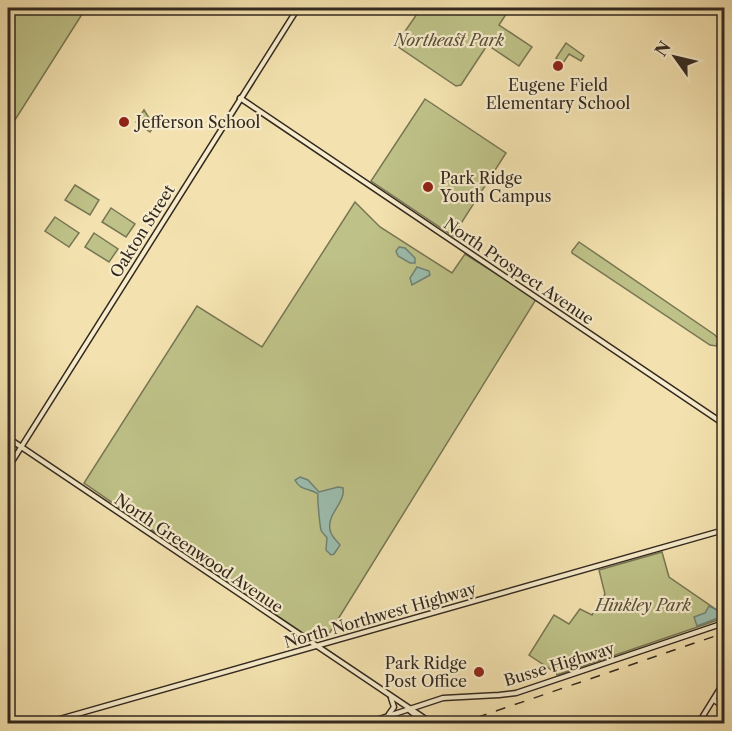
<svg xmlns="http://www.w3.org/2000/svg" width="732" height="731" viewBox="0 0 732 731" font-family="'Libre Caslon Text',serif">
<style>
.green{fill:#bec288;stroke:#787654;stroke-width:1.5}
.water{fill:#9bbdad;stroke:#718275;stroke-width:1.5}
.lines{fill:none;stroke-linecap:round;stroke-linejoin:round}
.secondary-casing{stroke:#332920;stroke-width:7}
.secondary{stroke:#f7eccb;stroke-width:4}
.rail{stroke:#332920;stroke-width:1.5;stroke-dasharray:10 10;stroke-linecap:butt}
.poi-dot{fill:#8f2418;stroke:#f7eccb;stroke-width:2}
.labels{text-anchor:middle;stroke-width:4.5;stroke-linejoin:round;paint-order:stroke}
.park-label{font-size:16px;font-style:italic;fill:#564f3a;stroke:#f7eccb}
.poi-label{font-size:16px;fill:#332920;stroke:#f7eccb;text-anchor:start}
.street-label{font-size:16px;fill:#332920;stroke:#f7eccb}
</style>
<rect width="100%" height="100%" fill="#f3e2af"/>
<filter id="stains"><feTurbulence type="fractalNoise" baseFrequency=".00333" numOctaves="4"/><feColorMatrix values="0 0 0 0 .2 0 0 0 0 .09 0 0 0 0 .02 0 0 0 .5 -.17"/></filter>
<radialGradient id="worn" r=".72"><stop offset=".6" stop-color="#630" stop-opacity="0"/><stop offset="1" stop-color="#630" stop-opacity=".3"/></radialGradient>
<g class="green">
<polygon points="8,8 86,8 8,131"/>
<polygon points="421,8 510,8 499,25 532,47 519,66 489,46 486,47 461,85 456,86 397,46 397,43"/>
<polygon points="566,43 584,56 581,61 569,54 563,63 556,58"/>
<polygon points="425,99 506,153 453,236 371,181"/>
<polygon points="144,110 154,126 150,132 136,122"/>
<polygon points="75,185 99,200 90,215 65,200"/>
<polygon points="355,202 380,227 452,273 465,254 533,297 535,301 327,637 312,641 84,483 197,306 262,347"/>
<polygon points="111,208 135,224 126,237 102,222"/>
<polygon points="55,217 79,233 69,247 45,231"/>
<polygon points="94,233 118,249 109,262 85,247"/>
<polygon points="579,242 715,335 719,340 716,346 710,345 572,253 572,251"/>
<polygon points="662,552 669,577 724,615 724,618 557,675 556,673 529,655 554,615 569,624 580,609 592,615 605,594 599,570"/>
</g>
<g class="water">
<polygon points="399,247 405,248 415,258 415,263 410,263 398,256 396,251"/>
<polygon points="417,267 429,271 430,275 412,285 410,278"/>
<path d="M300 477 308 480 319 492 338 487 343 488C346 504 324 515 331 533 333 538 337 541 340 545L334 554 331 555 326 550 327 538C325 535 322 533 321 530 320 526 317 498 318 494 310 488 300 491 295 480Z"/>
<polygon points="709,606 719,611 721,617 697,626 694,617 705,613"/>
</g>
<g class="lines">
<g class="secondary-casing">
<g id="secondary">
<polyline points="240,98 724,424"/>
<polyline points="8,438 433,724"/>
<polyline points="8,468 298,8"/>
<polyline points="714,700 724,707"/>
<polyline points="410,711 427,724"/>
<polyline points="389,714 394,707 391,698"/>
<polyline points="42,724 724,530"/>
<polyline points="364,724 443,698 499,695 516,693 724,623"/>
<polyline points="698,724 724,682"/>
</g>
</g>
<use href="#secondary" class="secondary"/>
<polyline class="rail" points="458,724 724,633"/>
</g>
<g class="poi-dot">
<circle cx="558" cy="66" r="6"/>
<circle cx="124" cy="122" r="6"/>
<circle cx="428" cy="187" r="6"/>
<circle cx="479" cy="672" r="6"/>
</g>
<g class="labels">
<g class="park-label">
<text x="449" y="46">Northeast Park</text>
<text x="643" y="611">Hinkley Park</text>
</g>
<g class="poi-label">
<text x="558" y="91" text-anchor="middle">Eugene Field<tspan x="558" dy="18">Elementary School</tspan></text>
<text x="136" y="128">Jefferson School</text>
<text x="440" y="184">Park Ridge<tspan x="440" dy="18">Youth Campus</tspan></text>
<text x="467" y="669" text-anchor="end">Park Ridge<tspan x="467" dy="18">Post Office</tspan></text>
</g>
<g class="street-label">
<text transform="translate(142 231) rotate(-58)" y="6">Oakton Street</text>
<text transform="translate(519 271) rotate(34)" y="6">North Prospect Avenue</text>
<text transform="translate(199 553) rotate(34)" y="6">North Greenwood Avenue</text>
<text transform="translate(380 615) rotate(-16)" y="6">North Northwest Highway</text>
<text transform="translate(559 664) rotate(-17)" y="6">Busse Highway</text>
</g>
</g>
<rect width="732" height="731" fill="none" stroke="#f3e2af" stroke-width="30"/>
<rect x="9" y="9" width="714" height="713" fill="none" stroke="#332920" stroke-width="3"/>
<rect x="15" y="15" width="702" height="701" fill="none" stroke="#332920" stroke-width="1.5"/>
<g transform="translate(675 57) rotate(304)" stroke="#f7eccb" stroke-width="4.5" paint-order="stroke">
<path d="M0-4.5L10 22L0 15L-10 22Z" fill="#332920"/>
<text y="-9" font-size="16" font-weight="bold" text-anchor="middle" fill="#332920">N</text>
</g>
<rect width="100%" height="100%" filter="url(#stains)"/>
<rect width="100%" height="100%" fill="url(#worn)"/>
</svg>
